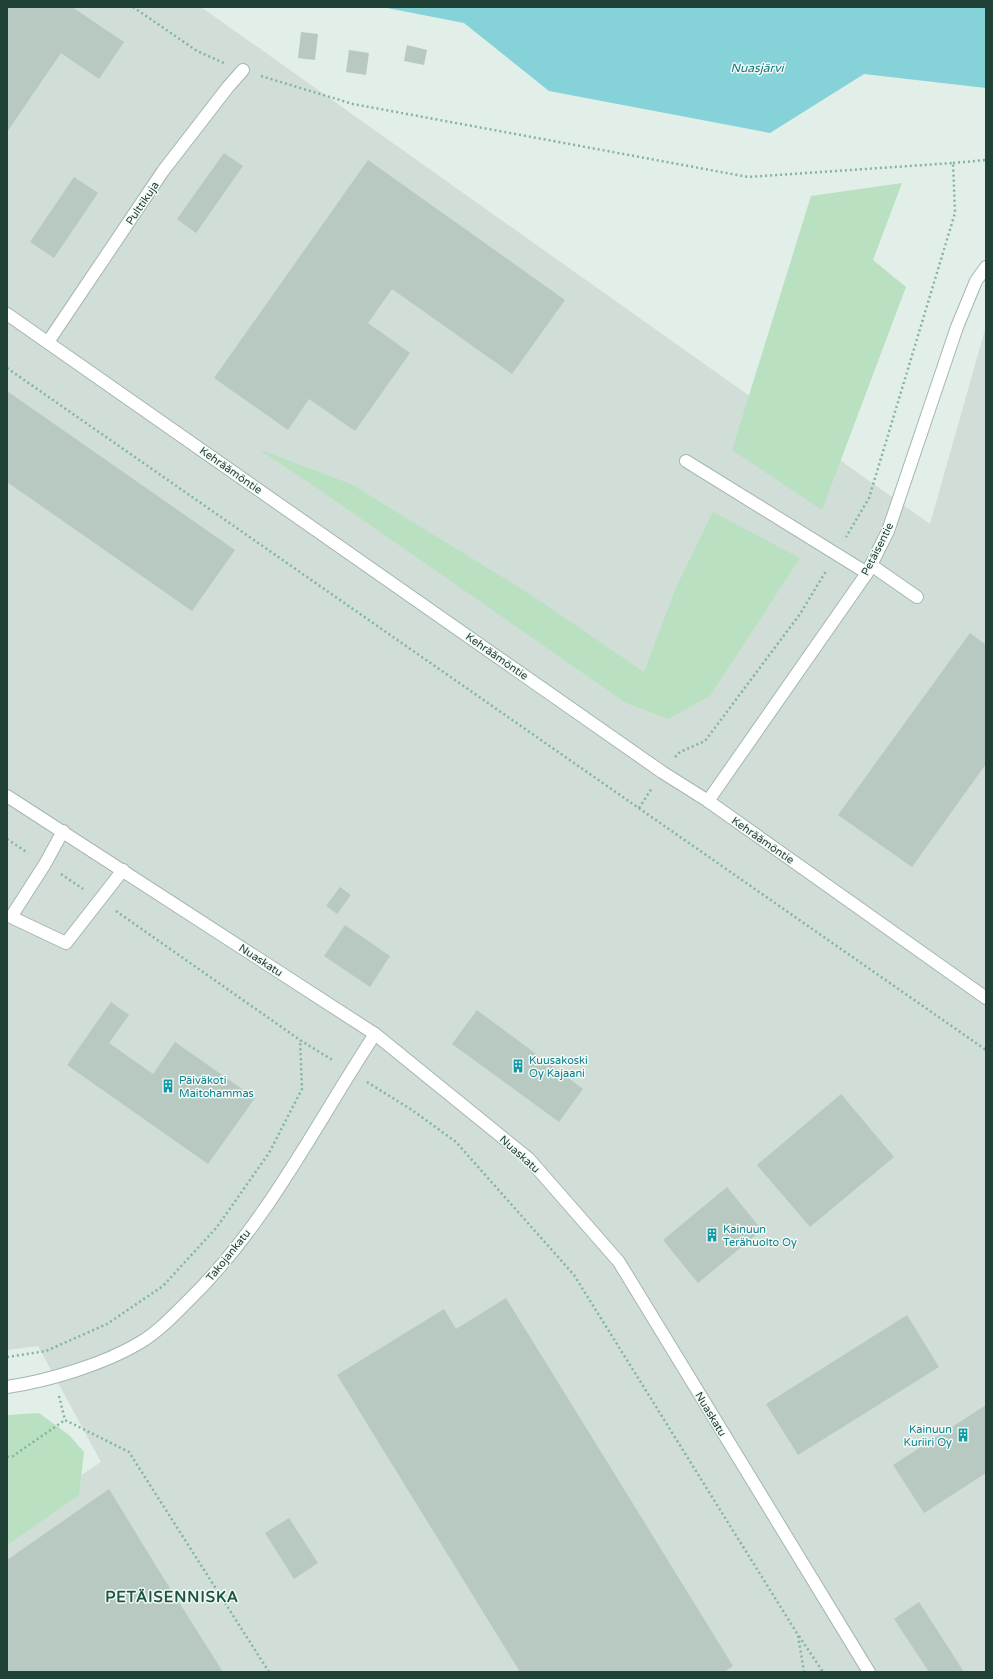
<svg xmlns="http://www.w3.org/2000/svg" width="993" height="1679" viewBox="0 0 993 1679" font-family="'Varela Round',sans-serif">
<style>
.built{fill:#d0ded7}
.green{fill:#b9e1c1}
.water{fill:#85d2d8}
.building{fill:#b7c9c1}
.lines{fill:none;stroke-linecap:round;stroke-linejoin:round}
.service-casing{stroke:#a4b7af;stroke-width:14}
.minor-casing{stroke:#a4b7af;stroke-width:14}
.tertiary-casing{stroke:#a4b7af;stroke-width:14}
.path{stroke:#80b5a0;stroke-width:2.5;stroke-dasharray:2 3;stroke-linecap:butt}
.service{stroke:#fff;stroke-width:12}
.minor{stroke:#fff;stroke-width:12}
.tertiary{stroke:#fff;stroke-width:12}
.labels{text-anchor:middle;stroke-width:3;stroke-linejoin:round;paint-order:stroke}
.street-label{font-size:11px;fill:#204136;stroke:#f4faf6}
.culture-label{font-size:11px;fill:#0d838f;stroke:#f4faf6;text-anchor:start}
.water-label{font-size:12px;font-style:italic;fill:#147984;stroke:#f4faf6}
.district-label{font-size:15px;font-weight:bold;letter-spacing:1px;fill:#1a5643;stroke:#f4faf6}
</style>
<rect width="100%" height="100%" fill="#e2eee8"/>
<polygon class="built" points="7,7 201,7 930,524 986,326 986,1672 7,1672 7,1525 101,1462 38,1346 7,1350"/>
<g class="green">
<polygon points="902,183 873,260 906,287 822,510 732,450 811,196"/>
<polygon points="258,449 351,484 530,594 644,672 677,585 713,512 800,558 710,696 668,719 626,703 314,486"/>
<polygon points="39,1413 69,1435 84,1452 79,1495 7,1545 7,1415"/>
</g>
<polygon class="water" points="382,7 986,7 986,88 864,74 770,133 549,91 464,23"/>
<g class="building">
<polygon points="7,7 72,7 124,42 99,79 61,53 7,132"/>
<polygon points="301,32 318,34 315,60 298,58"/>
<polygon points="407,45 427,50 424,65 404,61"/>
<polygon points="349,50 369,53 366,75 346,72"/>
<polygon points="224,153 243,166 196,233 177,219"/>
<polygon points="368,160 565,300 512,374 392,289 368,323 410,353 355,431 309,399 288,430 214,378"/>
<polygon points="74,177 98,193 54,258 30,242"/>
<polygon points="7,391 235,550 192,611 7,482"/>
<polygon points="970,633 986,645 986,764 912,867 838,815"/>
<polygon points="340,887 351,895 337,914 326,906"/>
<polygon points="345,925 390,956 370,987 324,956"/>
<polygon points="111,1002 129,1015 109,1043 153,1074 175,1042 255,1098 208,1164 67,1065"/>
<polygon points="477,1010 583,1089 559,1122 452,1044"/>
<polygon points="841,1094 894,1157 810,1227 757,1165"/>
<polygon points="727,1187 762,1230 698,1283 663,1240"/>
<polygon points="506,1298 733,1666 724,1672 520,1672 337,1375 444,1309 456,1329"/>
<polygon points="907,1315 939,1367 798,1455 766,1404"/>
<polygon points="986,1405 986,1473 924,1513 893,1465"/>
<polygon points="109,1489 156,1566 223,1672 7,1672 7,1560"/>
<polygon points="289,1518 318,1563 294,1579 265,1533"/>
<polygon points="919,1602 964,1672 929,1672 894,1619"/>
</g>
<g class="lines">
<g class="service-casing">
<g id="service">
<polyline points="686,461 867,573"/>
<polyline points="871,565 917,597"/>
<polyline points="63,831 45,864 11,917 66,943 123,870"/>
</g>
</g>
<g class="minor-casing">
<g id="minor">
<polyline points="48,342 163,171 228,87 243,70"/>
<polyline points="708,801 867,573 888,531 957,327 976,281 986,267"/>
<path d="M7 1387C48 1381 105 1364 141 1342 159 1331 174 1315 189 1300 267 1224 315 1125 375 1034"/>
</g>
</g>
<g class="tertiary-casing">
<g id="tertiary">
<polyline points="7,314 662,772 708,801 986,998"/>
<polyline points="7,796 375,1034 529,1159 619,1262 869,1672"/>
</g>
</g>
<g class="path">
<polyline points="133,7 197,51 224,63"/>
<polyline points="261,76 353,104 748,177 953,163 955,213 869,498 846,537"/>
<polyline points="953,163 986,160"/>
<polyline points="7,368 986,1050"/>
<polyline points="675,757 680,752 705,741 800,614 826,571"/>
<polyline points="639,808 652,788"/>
<polyline points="7,839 28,853"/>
<polyline points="61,874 83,889"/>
<polyline points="116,911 300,1040 334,1061"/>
<polyline points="367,1082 412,1110 456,1142 574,1275 798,1635 804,1672"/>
<polyline points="7,1357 46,1351 107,1324 163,1286 217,1227 269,1153 302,1089 300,1040"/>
<polyline points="59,1396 65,1420 129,1452 269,1672"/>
<polyline points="7,1457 13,1456 65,1420"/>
<polyline points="799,1636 823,1672"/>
</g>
<use href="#service" class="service"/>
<use href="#minor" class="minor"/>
<use href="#tertiary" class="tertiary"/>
</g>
<defs>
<g id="building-bare" transform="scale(1.08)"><path d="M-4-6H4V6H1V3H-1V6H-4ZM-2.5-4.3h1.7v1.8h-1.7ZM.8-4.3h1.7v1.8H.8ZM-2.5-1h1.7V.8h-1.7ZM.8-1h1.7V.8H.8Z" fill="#0f9aa8" stroke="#f4faf6" stroke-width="2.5" paint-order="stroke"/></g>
</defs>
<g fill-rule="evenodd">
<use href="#building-bare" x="518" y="1066"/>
<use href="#building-bare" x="168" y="1086"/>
<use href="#building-bare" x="712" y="1235"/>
<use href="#building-bare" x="963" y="1435"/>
</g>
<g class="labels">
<g class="street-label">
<text transform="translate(142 203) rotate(-56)" y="4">Pulttikuja</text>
<text transform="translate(231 470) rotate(35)" y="4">Kehräämöntie</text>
<text transform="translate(877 549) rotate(-63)" y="4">Petäisentie</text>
<text transform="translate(497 656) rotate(35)" y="4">Kehräämöntie</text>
<text transform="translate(763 840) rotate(35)" y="4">Kehräämöntie</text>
<text transform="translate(261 960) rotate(33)" y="4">Nuaskatu</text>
<text transform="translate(520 1154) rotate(42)" y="4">Nuaskatu</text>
<text transform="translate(228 1255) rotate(-51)" y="4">Takojankatu</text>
<text transform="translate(711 1414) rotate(59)" y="4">Nuaskatu</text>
</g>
<g class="culture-label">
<text x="529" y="1064">Kuusakoski<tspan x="529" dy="13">Oy Kajaani</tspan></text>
<text x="179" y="1084">Päiväkoti<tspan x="179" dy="13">Maitohammas</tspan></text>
<text x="723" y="1233">Kainuun<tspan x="723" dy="13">Terähuolto Oy</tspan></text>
<text x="952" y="1433" text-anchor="end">Kainuun<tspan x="952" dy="13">Kuriiri Oy</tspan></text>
</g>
<g class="water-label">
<text x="757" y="72">Nuasjärvi</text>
</g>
<g class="district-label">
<text x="172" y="1602">PETÄISENNISKA</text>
</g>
</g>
<rect width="993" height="1679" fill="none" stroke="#204136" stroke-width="16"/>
</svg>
